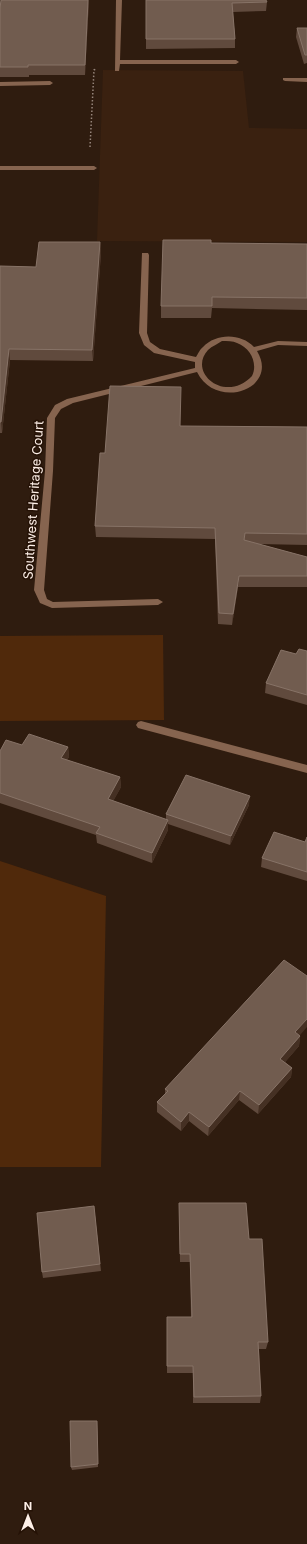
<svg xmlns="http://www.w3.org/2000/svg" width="307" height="1544" viewBox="0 0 307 1544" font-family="Inter,sans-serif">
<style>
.built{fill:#3a2110}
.green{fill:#50290b}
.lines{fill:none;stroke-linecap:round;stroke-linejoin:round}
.path{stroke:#96857b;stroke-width:1.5;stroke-dasharray:1.5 2;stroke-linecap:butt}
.minor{fill:#86644f;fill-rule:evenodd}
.wall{fill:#604a3d}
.shaded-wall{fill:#453023}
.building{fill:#715c4f;stroke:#877367}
.labels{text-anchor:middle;stroke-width:3;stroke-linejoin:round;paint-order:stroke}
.street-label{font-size:13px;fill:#fdefe7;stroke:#251206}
</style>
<rect width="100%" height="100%" fill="#2f1c0f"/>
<polygon class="built" points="103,70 243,71 249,128 307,129 307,242 97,241"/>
<g class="green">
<polygon points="163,635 164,720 0,721 0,636"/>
<polygon points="0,861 106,896 101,1167 0,1167"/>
</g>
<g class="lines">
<polyline class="path" points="90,147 94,70 96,69"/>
<g class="minor">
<polygon points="116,0 122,0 120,60 236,60 239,62 236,64 120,64 119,71 115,71"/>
<polygon points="283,78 307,78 307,82 285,81 283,80"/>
<polygon points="0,82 50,81 53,83 50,85 0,86"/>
<polygon points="0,166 94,166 97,168 94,170 0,170"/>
<path d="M142 253H148L149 255 147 333 150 342 160 349 196 357C198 354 200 349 203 347 216 333 241 333 254 347L278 341 307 342V346L278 345 257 351C280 389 216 411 197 372L73 403 61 409 55 418 53 471 44 590 47 599 53 602 158 599 163 602 158 605 52 608 40 603 34 590 45 471 47 418 55 405 67 399 195 368V362L154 353 144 345 139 333ZM222 341C227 341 233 341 237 343 251 348 258 364 252 376 226 404 187 373 208 350 212 346 218 344 222 341Z"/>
<polygon points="141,721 307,765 307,773 138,728 136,725 138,722"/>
</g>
</g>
<g class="wall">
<polygon points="1,0 89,0 85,75 29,75 29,77 0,77 0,8"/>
<polygon points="146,0 267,2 266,11 233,12 235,39 235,48 146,49"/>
<polygon points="297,28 307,28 307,63 304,64 296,37"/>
<polygon points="100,242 101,253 93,361 10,360 2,433 0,433 0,266 36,267"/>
<polygon points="211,243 307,244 307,310 212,308 211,318 161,318 161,306"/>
<polygon points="180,426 307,427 307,545 259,544 307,557 307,587 238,587 232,625 218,624 215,539 96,537 95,526 105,453"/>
<polygon points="307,651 307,705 265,693 266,683 296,654"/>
<polygon points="22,745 68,747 69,757 67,760 120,777 121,787 113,801 166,820 166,814 249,805 230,845 168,824 168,830 152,863 97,843 96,835 0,803 0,751"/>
<polygon points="307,837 307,881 261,867 262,858 305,842"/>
<polygon points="300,1036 299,1046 285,1062 292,1068 291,1077 258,1114 239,1100 208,1136 189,1121 181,1131 157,1112 157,1102 165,1095 165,1089"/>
<polygon points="179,1203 249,1239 268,1342 266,1349 259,1349 261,1396 260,1403 193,1403 193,1373 167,1373 167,1317 191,1317 190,1262 180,1262"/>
<polygon points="94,1206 101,1271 43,1278 42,1272"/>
<polygon points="97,1424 98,1467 72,1470 71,1467"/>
</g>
<g class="shaded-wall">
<polygon points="88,0 89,0 85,75 85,65"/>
<polygon points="100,242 101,253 93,361 92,350"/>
<polygon points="9,349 10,360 2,433 1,422"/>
<polygon points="239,576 238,587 232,625 233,614"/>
<polygon points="68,747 69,757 62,768 61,758"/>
<polygon points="120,777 121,787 109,809 108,799"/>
<polygon points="250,796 249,805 230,845 231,836"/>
<polygon points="168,820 168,830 152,863 152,853"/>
<polygon points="307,1019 307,1027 294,1042 295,1032"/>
<polygon points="300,1036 299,1046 279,1069 280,1059"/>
<polygon points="292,1068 291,1077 258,1114 259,1105"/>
<polygon points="240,1091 239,1100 208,1136 209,1127"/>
<polygon points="189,1112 189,1121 181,1131 181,1122"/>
</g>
<g class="building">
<polygon points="1,0 88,0 85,65 28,65 28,67 0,67 0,8"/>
<polygon points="146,0 266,0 267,2 232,3 235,39 146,39"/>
<polygon points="297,28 307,28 307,55 305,55"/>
<polygon points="163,240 211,240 211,243 307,244 307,298 212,297 212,306 161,306"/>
<polygon points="39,242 100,242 92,350 9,349 1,422 0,422 0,266 36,267"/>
<polygon points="110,386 181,387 180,426 307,427 307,534 245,533 244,540 307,557 307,576 239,576 233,614 219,613 215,528 95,526 100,453 105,453"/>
<polygon points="299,649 307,651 307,695 266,683 281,650 296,654"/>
<polygon points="29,734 68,747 61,758 120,777 108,799 168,820 152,853 96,833 100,827 0,793 0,751 6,740 22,745"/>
<polygon points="186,775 250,796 231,836 166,814"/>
<polygon points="274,832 305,842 307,837 307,872 262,858"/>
<polygon points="284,960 307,976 307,1019 295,1032 300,1036 280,1059 292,1068 259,1105 240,1091 209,1127 189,1112 181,1122 157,1102 168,1091 165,1089"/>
<polygon points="179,1203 246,1203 249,1239 262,1239 268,1342 258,1342 261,1396 194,1397 193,1366 167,1366 167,1317 192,1317 190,1254 180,1254"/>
<polygon points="94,1206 100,1264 42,1272 37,1213"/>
<polygon points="70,1421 97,1421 98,1464 71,1467"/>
</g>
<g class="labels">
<g class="street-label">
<text transform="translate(33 500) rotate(-86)" y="5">Southwest Heritage Court</text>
</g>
</g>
<g transform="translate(28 1516)" stroke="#251206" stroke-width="3" paint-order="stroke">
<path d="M0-3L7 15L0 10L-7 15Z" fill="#fdefe7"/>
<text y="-6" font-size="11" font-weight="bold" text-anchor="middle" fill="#fdefe7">N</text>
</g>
</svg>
